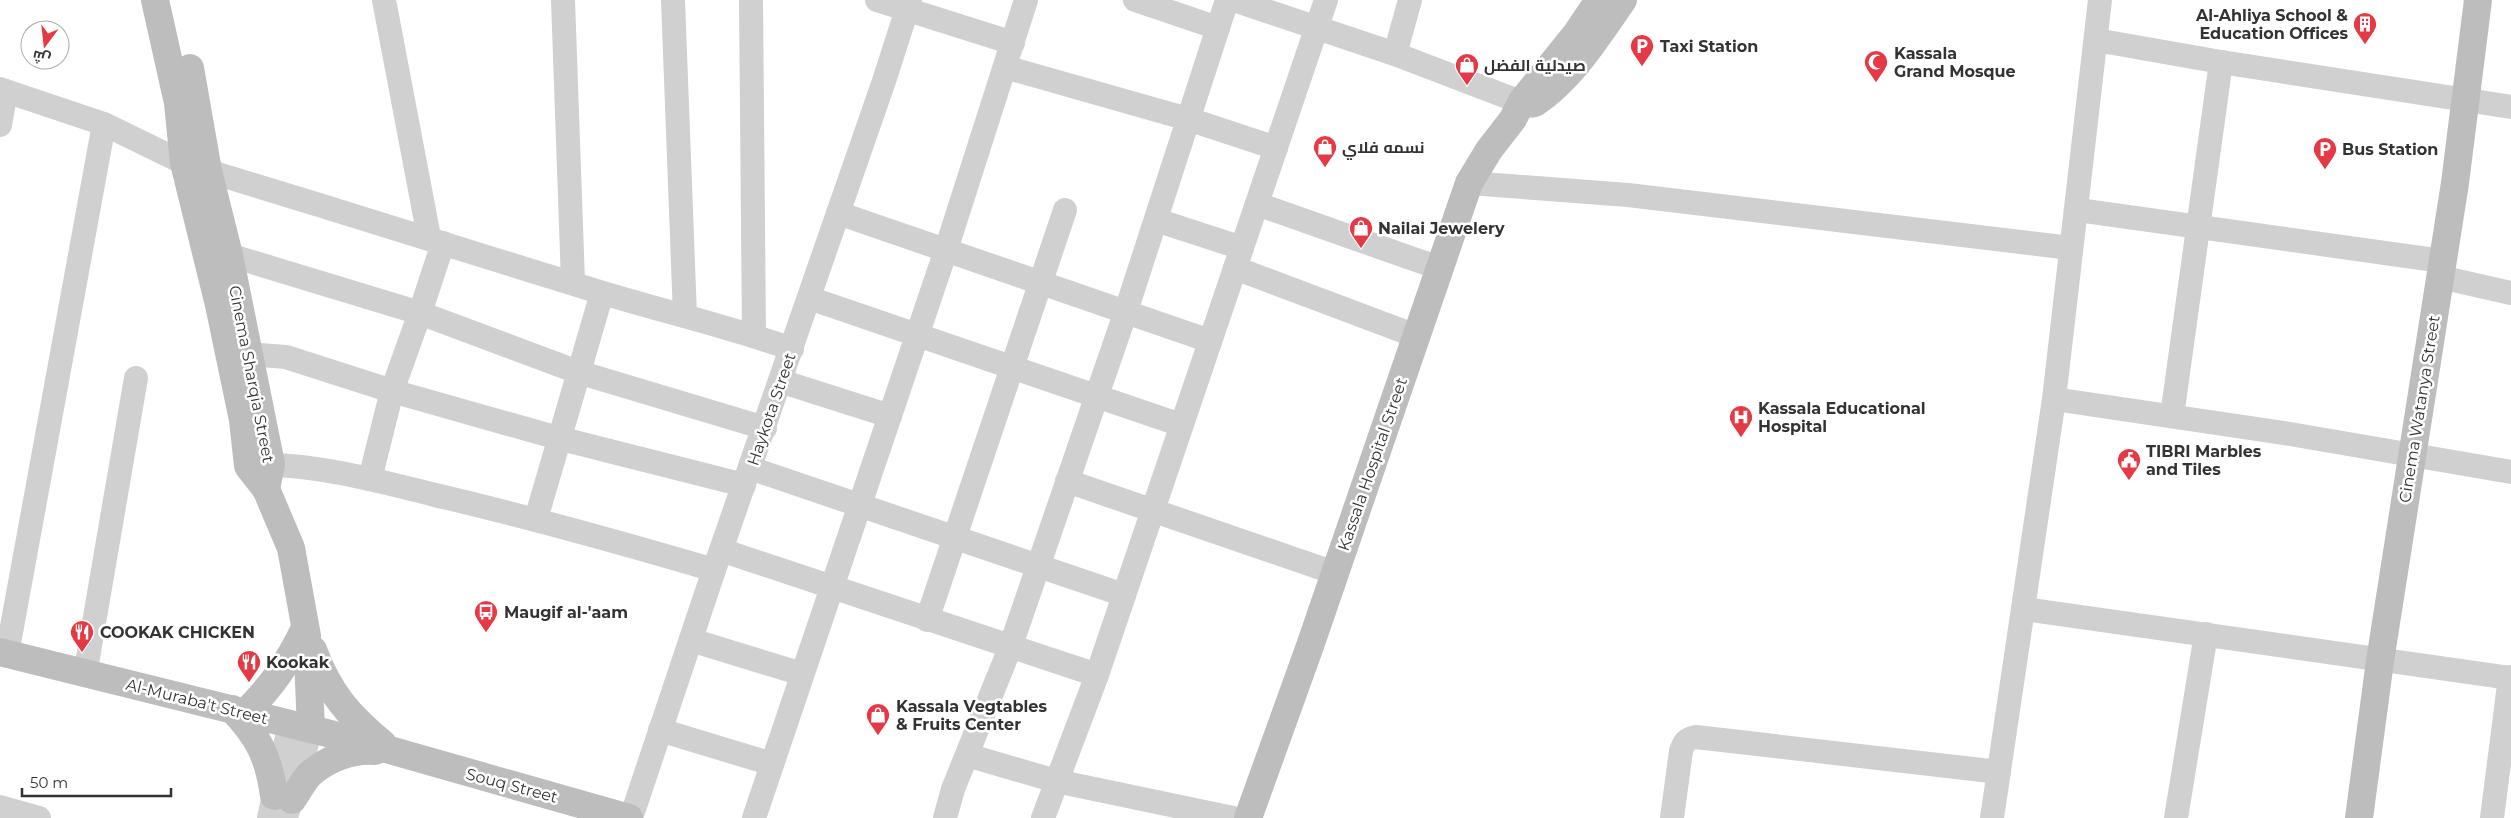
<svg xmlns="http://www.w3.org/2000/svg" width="2511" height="818" viewBox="0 0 2511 818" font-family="Montserrat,Cairo,sans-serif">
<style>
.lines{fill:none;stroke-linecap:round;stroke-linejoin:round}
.street{stroke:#d0d0d0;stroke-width:24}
.secondary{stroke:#bdbdbd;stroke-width:28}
.labels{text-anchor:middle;stroke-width:5;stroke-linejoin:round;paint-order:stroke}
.poi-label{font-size:16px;font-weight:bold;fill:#333;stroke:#fff;text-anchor:start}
.street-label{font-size:16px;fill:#333;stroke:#fff}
</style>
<rect width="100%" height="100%" fill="#fff"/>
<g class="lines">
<g class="street">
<polyline points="384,0 429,237"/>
<polyline points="563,0 573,282"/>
<polyline points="673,0 685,316"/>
<polyline points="751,0 754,335"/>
<polyline points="877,0 1013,43"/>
<polyline points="1135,0 1218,28"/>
<polyline points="1234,0 1395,54 1531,106"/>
<polyline points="2096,40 2221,62 2511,107"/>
<polyline points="1395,54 1410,0"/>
<polyline points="1005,67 1188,119 1276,148"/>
<path d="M0 89 104 124 184 163 208 171C340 211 472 253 603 293 666 312 730 327 792 349"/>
<polyline points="0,125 6,91"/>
<polyline points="1469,183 1628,195 2071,248"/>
<polyline points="1257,204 1439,268"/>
<polyline points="2078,210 2442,261"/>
<polyline points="838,213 1210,341"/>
<polyline points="1156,220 1242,248"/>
<polyline points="229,255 420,313 578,372 765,428"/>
<polyline points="1235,268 1416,336"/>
<polyline points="2440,277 2511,293"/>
<polyline points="809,298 1181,425"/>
<polyline points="232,350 247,354 286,357 392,391 558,438 744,485"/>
<polyline points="780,381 890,416"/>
<polyline points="2054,399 2290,434 2511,472"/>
<polyline points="2172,416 2221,62"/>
<path d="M252 465C308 462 380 481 435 495 529 517 622 543 714 570"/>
<polyline points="750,468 1124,595"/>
<polyline points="370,479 392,391 420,313 443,243"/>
<polyline points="1067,481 1335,573"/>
<polyline points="536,519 602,293"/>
<polyline points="721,550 1097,675"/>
<polyline points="2024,609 2511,678"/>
<polyline points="927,620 1065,210"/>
<polyline points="691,640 802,674"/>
<polyline points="7,654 104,124"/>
<polyline points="85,675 136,378"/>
<polyline points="660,730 772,764"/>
<polyline points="967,755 1056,781 1233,818"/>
<polyline points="0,807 39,818"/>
<polyline points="269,818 290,724"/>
<polyline points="286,818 311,729"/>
<polyline points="631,818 714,570 884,81 910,0"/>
<polyline points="754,818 946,250 1026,0"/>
<polyline points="945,818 953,789 1010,648 1039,564 1126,311 1227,0"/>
<polyline points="1043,818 1097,675 1326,0"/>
<path d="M1672 818 1681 751C1684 742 1686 739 1696 737L1999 772"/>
<polyline points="1992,818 2054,399 2100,0"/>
<polyline points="2176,818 2206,634"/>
<polyline points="2492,818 2510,677"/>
</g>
<g class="secondary">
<polyline points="155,0 178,103 184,163 219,305 243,420 248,466 266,489 291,548 307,636 311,729"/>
<polyline points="190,68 208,171 229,255 271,464 266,489"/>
<path d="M1535 103C1572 78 1597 37 1623 0"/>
<path d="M313 650C329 693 348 715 383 744"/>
<polyline points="0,652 351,739 629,818"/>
<path d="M232 709C259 737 269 758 274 796"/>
<path d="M245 713C272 686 288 663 305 628"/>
<path d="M292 800C298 792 303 781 310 774 327 759 352 749 375 751"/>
<polyline points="1248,818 1310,646 1469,183 1489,150 1513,119 1522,101 1576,34 1599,0"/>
<polyline points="2359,818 2380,661 2455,183 2478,0"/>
</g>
</g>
<defs>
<g id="building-pin" transform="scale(1.25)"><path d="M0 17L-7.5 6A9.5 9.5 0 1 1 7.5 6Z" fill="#e63946" stroke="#fff"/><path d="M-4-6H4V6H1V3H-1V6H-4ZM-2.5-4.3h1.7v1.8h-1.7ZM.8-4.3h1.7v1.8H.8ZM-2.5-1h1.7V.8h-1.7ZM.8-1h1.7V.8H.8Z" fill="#fff"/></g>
<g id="parking-pin" transform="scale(1.25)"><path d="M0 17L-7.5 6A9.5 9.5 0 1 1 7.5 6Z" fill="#e63946" stroke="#fff"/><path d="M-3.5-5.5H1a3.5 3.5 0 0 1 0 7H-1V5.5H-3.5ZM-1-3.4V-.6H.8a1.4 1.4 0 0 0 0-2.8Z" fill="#fff"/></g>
<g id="mosque-pin" transform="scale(1.25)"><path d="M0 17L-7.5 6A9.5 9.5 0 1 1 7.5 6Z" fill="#e63946" stroke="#fff"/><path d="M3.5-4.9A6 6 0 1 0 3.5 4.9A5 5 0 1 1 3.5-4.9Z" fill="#fff"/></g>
<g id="shop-pin" transform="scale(1.25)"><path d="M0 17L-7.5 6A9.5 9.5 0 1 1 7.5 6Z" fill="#e63946" stroke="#fff"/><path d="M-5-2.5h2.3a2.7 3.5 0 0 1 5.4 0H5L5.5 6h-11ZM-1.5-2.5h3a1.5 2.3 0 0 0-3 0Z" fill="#fff"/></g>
<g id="hospital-pin" transform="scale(1.25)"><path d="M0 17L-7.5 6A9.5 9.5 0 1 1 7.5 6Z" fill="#e63946" stroke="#fff"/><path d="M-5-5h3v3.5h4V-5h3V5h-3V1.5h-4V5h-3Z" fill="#fff"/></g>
<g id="civic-pin" transform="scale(1.25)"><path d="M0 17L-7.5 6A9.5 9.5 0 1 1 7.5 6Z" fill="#e63946" stroke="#fff"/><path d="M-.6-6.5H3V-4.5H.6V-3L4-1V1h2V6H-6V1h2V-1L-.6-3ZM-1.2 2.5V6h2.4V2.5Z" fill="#fff"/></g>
<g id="bus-pin" transform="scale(1.25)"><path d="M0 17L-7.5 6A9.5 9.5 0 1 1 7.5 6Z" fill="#e63946" stroke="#fff"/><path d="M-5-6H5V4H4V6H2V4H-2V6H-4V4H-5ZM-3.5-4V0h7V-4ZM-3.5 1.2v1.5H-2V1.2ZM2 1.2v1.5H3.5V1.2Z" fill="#fff"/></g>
<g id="restaurant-pin" transform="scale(1.25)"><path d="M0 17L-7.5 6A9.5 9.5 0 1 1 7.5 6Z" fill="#e63946" stroke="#fff"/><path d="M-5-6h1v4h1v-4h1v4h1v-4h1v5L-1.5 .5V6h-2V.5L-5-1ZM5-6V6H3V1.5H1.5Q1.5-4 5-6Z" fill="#fff"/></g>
</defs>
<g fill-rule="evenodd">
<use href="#building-pin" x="2365" y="24"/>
<use href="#parking-pin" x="1642" y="46"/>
<use href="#mosque-pin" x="1876" y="62"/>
<use href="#shop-pin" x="1467" y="65"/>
<use href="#shop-pin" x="1325" y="147"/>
<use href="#parking-pin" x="2325" y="149"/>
<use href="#shop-pin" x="1361" y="228"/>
<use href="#hospital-pin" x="1741" y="417"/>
<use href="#civic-pin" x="2129" y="460"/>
<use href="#bus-pin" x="486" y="612"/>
<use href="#restaurant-pin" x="82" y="632"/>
<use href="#restaurant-pin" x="249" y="662"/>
<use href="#shop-pin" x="878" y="715"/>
</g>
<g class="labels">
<g class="poi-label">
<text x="2348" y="21" text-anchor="end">Al-Ahliya School &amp;<tspan x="2348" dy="18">Education Offices</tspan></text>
<text x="1660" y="52">Taxi Station</text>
<text x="1894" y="59">Kassala<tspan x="1894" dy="18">Grand Mosque</tspan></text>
<text x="1484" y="71">صيدلية الفضل</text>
<text x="1342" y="153">نسمه فلاي</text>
<text x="2342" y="155">Bus Station</text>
<text x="1378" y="234">Nailai Jewelery</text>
<text x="1758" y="414">Kassala Educational<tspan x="1758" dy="18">Hospital</tspan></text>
<text x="2146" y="457">TIBRI Marbles<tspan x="2146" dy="18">and Tiles</tspan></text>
<text x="504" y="618">Maugif al-'aam</text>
<text x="100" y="638">COOKAK CHICKEN</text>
<text x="266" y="668">Kookak</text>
<text x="896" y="712">Kassala Vegtables<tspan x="896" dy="18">&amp; Fruits Center</tspan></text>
</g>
<g class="street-label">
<text transform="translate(252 374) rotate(79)" y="6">Cinema Sharqia Street</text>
<text transform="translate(771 409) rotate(-71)" y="6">Haykota Street</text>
<text transform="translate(2419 409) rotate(-81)" y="6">Cinema Watanya Street</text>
<text transform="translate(1372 464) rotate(-71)" y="6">Kassala Hospital Street</text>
<text transform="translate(197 701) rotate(14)" y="6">Al-Muraba't Street</text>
<text transform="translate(512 785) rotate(15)" y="6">Souq Street</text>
</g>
</g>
<g transform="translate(45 45) rotate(195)"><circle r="24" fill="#ffffff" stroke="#adadad"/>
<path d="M0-4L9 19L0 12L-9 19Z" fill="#e63946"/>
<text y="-8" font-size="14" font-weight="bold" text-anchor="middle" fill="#333333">ش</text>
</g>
<path d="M22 788v8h149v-8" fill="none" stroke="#333333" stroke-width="2.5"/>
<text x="30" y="788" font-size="15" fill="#333333" stroke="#ffffff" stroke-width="4" paint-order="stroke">50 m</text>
</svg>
